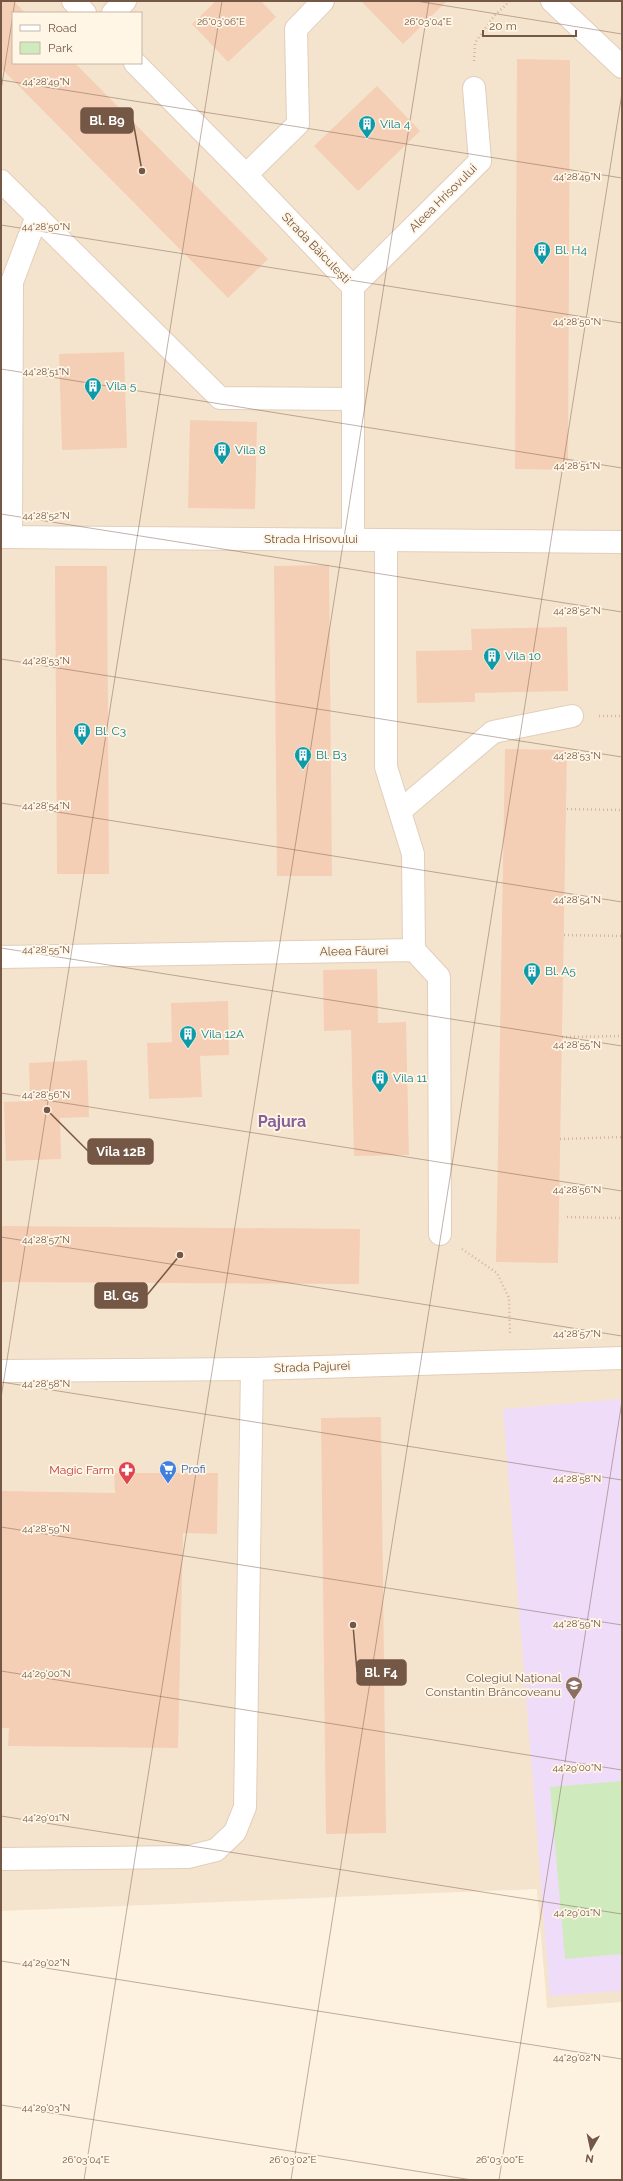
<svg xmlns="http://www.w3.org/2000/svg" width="623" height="2181" viewBox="0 0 623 2181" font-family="Raleway,sans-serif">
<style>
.residential{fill:#f5e4cd;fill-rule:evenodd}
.education{fill:#efdcf9}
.green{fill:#cfebbd}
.building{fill:#f4cfb5}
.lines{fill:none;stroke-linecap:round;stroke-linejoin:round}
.minor-casing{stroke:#e2cebb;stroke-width:24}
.path{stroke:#d9b399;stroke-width:2.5;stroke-dasharray:1 3;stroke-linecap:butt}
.minor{stroke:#fff;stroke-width:22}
.ticks{fill:none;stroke:#755746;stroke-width:1;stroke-opacity:0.45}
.labels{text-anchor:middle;stroke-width:3.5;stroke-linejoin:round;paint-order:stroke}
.culture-label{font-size:12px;fill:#0d838f;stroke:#fff6e6;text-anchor:start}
.street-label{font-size:12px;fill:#755746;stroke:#fff6e6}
.shop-label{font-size:12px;fill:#366cbe;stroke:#fff6e6;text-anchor:start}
.health-label{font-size:12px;fill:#be3a42;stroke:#fff6e6;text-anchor:end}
.education-label{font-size:12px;fill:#785e54;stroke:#fff6e6;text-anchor:end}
.district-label{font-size:16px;font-weight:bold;fill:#876099;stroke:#fff6e6}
.ticks-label{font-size:10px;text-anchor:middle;fill:#755746;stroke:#fff6e6;stroke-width:3.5;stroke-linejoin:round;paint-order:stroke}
.leader{fill:none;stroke:#755746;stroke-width:1.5}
.callout-dot{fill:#755746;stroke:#fff6e6;stroke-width:1.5}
.callout{fill:#755746;stroke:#755746;stroke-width:1.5}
.callout-label{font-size:13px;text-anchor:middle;font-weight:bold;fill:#fff}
</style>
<rect width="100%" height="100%" fill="#fdf2df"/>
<path class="residential" d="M1 1H622V2002L547 2008 537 1889 1 1911ZM13 13H141V63H13Z"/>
<polygon class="education" points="622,1399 622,1991 550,1996 503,1409"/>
<polygon class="green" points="622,1781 622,1954 565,1959 550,1787"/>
<g class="building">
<polygon points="1,1 14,1 25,13 13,13 13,63 75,63 268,259 228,298 1,68"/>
<polygon points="216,1 261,1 276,17 228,62 192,24"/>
<polygon points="361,1 447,1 403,44"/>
<polygon points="517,59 570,60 568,470 515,469"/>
<polygon points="377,86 420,131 358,191 314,146"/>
<polygon points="124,352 127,448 62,450 59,354"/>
<polygon points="190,420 257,422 255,509 188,508"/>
<polygon points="329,565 332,876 277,876 274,566"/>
<polygon points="55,566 107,566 109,874 57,874"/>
<polygon points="567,627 568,691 475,693 475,702 417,703 416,651 472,650 471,629"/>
<polygon points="505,749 567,750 558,1263 496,1262"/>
<polygon points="377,969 378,1023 406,1022 409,1155 354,1156 351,1030 324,1031 323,970"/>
<polygon points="228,1001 229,1055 200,1056 202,1097 149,1099 147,1043 172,1042 171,1003"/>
<polygon points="87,1060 89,1117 60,1118 61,1159 6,1161 4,1102 30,1101 29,1063"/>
<polygon points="1,1226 360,1229 359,1284 1,1282"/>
<polygon points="381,1417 386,1833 326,1834 321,1418"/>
<polygon points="114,1473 218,1473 217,1534 183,1533 178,1748 8,1746 9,1728 1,1728 1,1491 115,1493"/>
</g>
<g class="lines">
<g class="minor-casing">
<g id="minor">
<polyline points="73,1 85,13"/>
<polyline points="552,1 622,67"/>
<polyline points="113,13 125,1"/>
<polyline points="135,63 246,175 353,287 353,539"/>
<polyline points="246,175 298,124 296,29 323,1"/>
<polyline points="1,181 220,398 353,399"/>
<polyline points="353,287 480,161 474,88"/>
<polyline points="1,537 622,542"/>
<polyline points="11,537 12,282 37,216"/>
<polyline points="386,540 386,767 413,854 414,950"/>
<polyline points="400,811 493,732 572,716"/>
<polyline points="1,957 414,950 439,977 440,1234"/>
<polyline points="1,1371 252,1369 622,1358"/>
<polyline points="1,1859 188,1857 216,1850 235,1832 245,1807 252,1369"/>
</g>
</g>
<g class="path">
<polyline points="474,61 475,43 494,16 510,1"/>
<polyline points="599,716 622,716"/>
<polyline points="567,809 622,810"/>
<polyline points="564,935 622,936"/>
<polyline points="562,1037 622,1036"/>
<polyline points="560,1139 622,1137"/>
<polyline points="567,1217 622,1218"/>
<polyline points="462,1249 497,1273 509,1298 510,1335"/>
</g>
<use href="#minor" class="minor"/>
</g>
<path class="ticks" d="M416 1 622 34M13 13 15 1M1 80 622 178M1 90 13 15M1 225 622 323M1 369 622 468M1 514 622 612M1 659 622 757M1 803 622 902M1 948 622 1046M1 1093 622 1191M1 1237 622 1336M1 1382 622 1480M1 1398 222 1M1 1527 622 1625M1 1671 622 1770M1 1816 622 1914M1 1961 622 2059M1 2105 472 2180M84 2180 429 1M291 2180 622 93M499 2180 622 1401"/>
<defs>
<g id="building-pin" transform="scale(0.9)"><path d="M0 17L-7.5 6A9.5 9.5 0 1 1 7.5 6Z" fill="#0f9aa8" stroke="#fff6e6"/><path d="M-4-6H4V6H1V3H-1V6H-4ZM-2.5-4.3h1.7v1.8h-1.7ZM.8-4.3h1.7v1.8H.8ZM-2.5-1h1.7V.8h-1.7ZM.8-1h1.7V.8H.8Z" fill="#fff"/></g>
<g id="supermarket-pin" transform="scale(0.9)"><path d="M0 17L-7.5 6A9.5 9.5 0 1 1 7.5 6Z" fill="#3f7fe0" stroke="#fff6e6"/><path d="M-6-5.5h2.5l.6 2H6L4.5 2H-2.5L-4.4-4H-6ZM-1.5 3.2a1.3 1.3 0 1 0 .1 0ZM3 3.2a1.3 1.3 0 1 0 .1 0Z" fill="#fff"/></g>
<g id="pharmacy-pin" transform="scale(0.9)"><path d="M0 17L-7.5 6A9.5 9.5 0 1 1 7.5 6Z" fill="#e0444e" stroke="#fff6e6"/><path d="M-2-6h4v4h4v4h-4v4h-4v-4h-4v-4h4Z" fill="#fff"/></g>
<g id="school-pin" transform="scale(0.9)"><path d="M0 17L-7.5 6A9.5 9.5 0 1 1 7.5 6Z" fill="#8d6e63" stroke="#fff6e6"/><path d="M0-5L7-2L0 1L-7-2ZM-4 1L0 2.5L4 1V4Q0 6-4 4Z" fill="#fff"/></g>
</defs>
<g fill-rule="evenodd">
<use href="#building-pin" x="367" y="124"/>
<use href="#building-pin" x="542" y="250"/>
<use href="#building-pin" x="93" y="386"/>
<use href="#building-pin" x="222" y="450"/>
<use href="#building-pin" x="492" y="656"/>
<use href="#building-pin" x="82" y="731"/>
<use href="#building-pin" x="303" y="755"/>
<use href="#building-pin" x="532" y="971"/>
<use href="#building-pin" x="188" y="1034"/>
<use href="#building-pin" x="380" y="1078"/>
<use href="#supermarket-pin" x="168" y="1469"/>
<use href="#pharmacy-pin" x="127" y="1470"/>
<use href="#school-pin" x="574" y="1685"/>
</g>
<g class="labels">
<g class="culture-label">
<text x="380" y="128">Vila 4</text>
<text x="555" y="254">Bl. H4</text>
<text x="106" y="390">Vila 5</text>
<text x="235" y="454">Vila 8</text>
<text x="505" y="660">Vila 10</text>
<text x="95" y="735">Bl. C3</text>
<text x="316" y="759">Bl. B3</text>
<text x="545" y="975">Bl. A5</text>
<text x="201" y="1038">Vila 12A</text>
<text x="393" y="1082">Vila 11</text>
</g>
<g class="street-label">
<text transform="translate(443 198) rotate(-45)" y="4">Aleea Hrisovului</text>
<text transform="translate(316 248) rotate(46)" y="4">Strada Băiculești</text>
<text x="311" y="543">Strada Hrisovului</text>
<text transform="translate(354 951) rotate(-1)" y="4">Aleea Făurei</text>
<text transform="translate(312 1367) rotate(-2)" y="4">Strada Pajurei</text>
</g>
<g class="shop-label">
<text x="181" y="1473">Profi</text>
</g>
<g class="health-label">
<text x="114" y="1474">Magic Farm</text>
</g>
<g class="education-label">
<text x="561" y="1682">Colegiul Național<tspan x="561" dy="14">Constantin Brâncoveanu</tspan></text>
</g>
<g class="district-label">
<text x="282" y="1127">Pajura</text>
</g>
</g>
<g class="ticks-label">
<text x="221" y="25">26°03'06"E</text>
<text x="428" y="25">26°03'04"E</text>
<text x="46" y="85">44°28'49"N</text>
<text x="577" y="180">44°28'49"N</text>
<text x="46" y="230">44°28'50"N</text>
<text x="577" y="325">44°28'50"N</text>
<text x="46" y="375">44°28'51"N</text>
<text x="577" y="469">44°28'51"N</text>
<text x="46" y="519">44°28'52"N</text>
<text x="577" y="614">44°28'52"N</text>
<text x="46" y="664">44°28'53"N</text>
<text x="577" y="759">44°28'53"N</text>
<text x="46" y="809">44°28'54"N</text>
<text x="577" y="903">44°28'54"N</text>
<text x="46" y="953">44°28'55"N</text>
<text x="577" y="1048">44°28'55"N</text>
<text x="46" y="1098">44°28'56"N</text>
<text x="577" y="1193">44°28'56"N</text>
<text x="46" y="1243">44°28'57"N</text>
<text x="577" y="1337">44°28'57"N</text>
<text x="46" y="1387">44°28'58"N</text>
<text x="577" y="1482">44°28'58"N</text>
<text x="46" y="1532">44°28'59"N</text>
<text x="577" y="1627">44°28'59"N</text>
<text x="46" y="1677">44°29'00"N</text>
<text x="577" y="1771">44°29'00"N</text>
<text x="46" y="1821">44°29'01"N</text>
<text x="577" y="1916">44°29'01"N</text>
<text x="46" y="1966">44°29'02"N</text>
<text x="577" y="2061">44°29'02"N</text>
<text x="46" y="2111">44°29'03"N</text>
<text x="86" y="2163">26°03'04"E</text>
<text x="293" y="2163">26°03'02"E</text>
<text x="500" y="2163">26°03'00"E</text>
</g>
<path class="leader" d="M142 171L133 121M47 1110L88 1151M180 1255L147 1295M353 1625L357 1672"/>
<g class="callout-dot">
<circle cx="142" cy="171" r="4"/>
<circle cx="47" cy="1110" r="4"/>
<circle cx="180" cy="1255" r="4"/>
<circle cx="353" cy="1625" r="4"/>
</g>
<g class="callout">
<rect x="81" y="108" width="52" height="25" rx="4"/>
<rect x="88" y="1139" width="65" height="25" rx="4"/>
<rect x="95" y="1283" width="52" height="25" rx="4"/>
<rect x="357" y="1660" width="49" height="25" rx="4"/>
</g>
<g class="callout-label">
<text x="107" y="125">Bl. B9</text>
<text x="121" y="1156">Vila 12B</text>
<text x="121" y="1300">Bl. G5</text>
<text x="381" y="1677">Bl. F4</text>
</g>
<rect width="623" height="2181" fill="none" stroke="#755746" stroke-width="4"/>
<rect x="12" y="12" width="130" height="52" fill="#fff6e6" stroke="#c8b6a6"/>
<rect x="20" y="25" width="20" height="6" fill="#ffffff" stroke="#c8b6a6"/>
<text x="48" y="32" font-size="12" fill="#755746">Road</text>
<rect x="20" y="42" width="20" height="12" fill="#cfebbd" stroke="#c8b6a6"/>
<text x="48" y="52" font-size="12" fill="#755746">Park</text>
<g transform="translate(591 2149) rotate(189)" stroke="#fff6e6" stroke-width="3" paint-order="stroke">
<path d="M0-3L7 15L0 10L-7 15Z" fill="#755746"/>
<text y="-6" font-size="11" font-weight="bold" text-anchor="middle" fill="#755746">N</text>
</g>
<path d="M483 30v6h93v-6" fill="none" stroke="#755746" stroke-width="2"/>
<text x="489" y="30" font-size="12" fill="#755746" stroke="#fff6e6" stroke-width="3" paint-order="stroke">20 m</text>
</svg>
